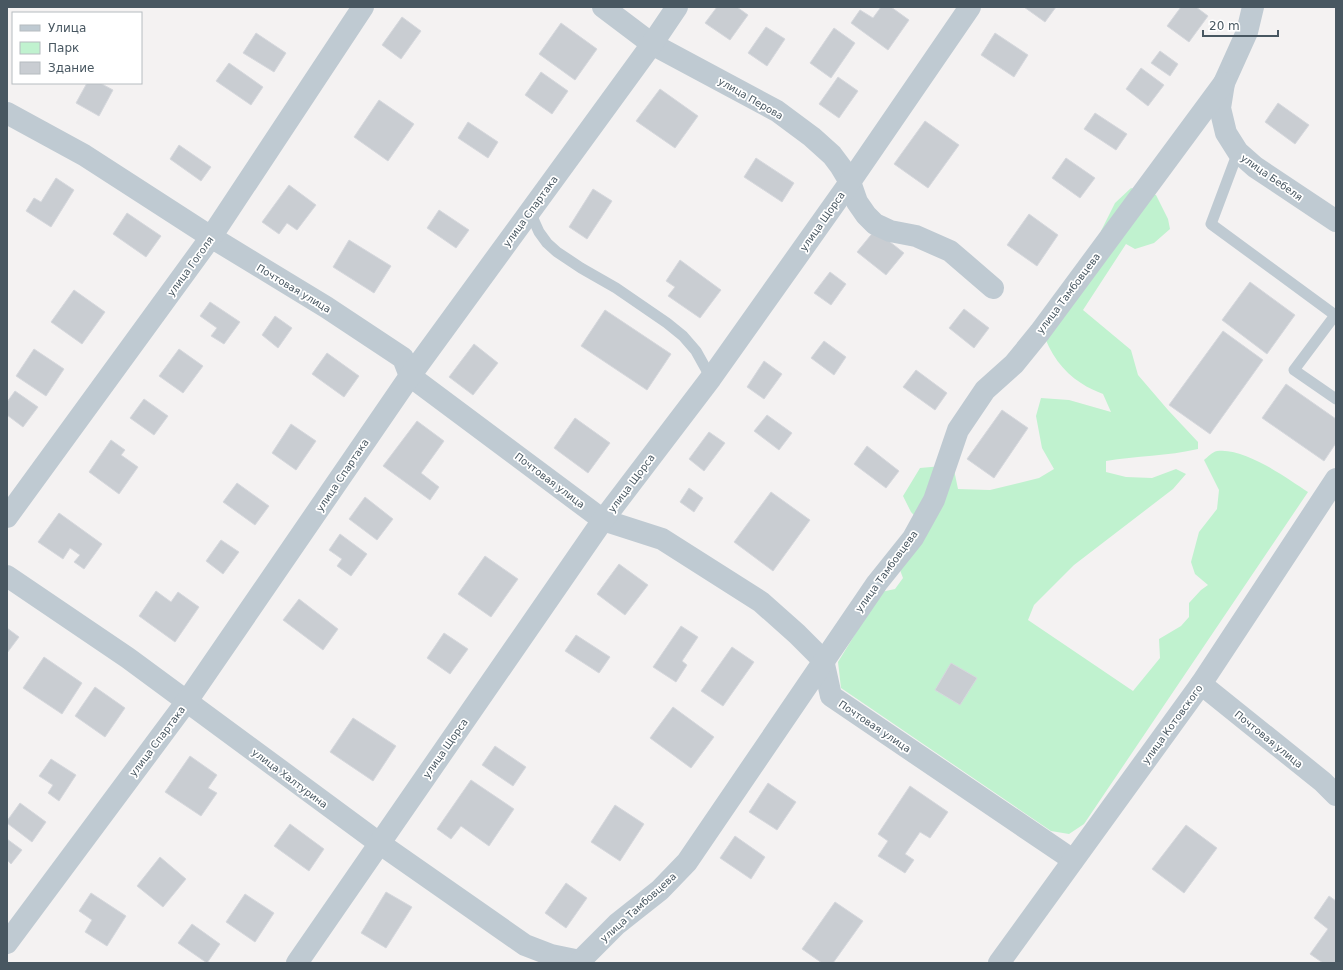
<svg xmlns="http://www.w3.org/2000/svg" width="1343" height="970" viewBox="0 0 1343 970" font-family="'DejaVu Sans',sans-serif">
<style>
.green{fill:#c0f2cf}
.building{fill:#c9cdd2;stroke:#d6d8dd}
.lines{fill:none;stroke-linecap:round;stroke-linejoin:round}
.service{stroke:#bfcad2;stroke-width:11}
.minor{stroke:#bfcad2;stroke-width:22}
.labels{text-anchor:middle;stroke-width:3.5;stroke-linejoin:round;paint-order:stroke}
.street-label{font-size:10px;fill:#485761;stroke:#fff}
</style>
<rect width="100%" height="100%" fill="#f4f2f2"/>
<path class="green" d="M1131 188 1156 195 1168 219 1170 229 1154 243 1135 249 1126 244 1083 310 1131 350 1138 375 1168 410 1198 442V449C1168 456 1136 456 1106 461V472L1126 477 1152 478 1176 469 1186 474 1173 489 1074 565 1034 605 1028 620 1133 691 1160 658 1159 639 1181 626 1189 617V603L1201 590 1208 585 1195 574 1191 562 1199 532 1217 509 1219 490 1204 460C1208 457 1212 452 1217 451 1244 447 1285 477 1308 492L1084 824 1069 834 1051 831 841 688 838 662 881 592 895 589 903 578 900 570 925 527 911 512 903 496 920 468 953 465 958 489 990 490 1039 478 1054 469 1042 448 1036 416 1041 398 1069 400 1111 412 1103 394C1096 391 1088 388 1081 383 1063 372 1049 352 1043 332L1110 242 1101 231 1115 203Z"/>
<g class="building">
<polygon points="717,7 737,7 748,15 730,40 705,23"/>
<polygon points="881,7 891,7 909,20 888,50 851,23 860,10 873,18"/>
<polygon points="1024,7 1056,7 1045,22"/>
<polygon points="1181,7 1196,7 1208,16 1189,42 1167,26"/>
<polygon points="402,17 421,31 401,59 382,45"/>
<polygon points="561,23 597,49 575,80 539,54"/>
<polygon points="766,27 785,39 767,66 748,53"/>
<polygon points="834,28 855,43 831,78 810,63"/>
<polygon points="256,33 286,53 274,72 243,53"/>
<polygon points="995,33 1028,55 1014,77 981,55"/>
<polygon points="1160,51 1178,64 1170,76 1151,63"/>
<polygon points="229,63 263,87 251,105 216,81"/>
<polygon points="1141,68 1164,85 1148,106 1126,89"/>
<polygon points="541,72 568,91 552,114 525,95"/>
<polygon points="838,77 858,91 839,118 819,104"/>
<polygon points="87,83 100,83 113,90 99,116 76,103"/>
<polygon points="660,89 698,116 675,148 636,121"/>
<polygon points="379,100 414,124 388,161 354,137"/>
<polygon points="1278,103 1309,125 1295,144 1265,122"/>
<polygon points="1095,113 1127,134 1116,150 1084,129"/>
<polygon points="925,121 959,145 928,188 894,164"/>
<polygon points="468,122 498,142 488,158 458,138"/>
<polygon points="179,145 211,167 201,181 170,159"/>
<polygon points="756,158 794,183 782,202 744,177"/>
<polygon points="1066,158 1095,178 1080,198 1052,178"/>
<polygon points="56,178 74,190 51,227 26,211 34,198 41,202"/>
<polygon points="289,185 316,205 297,230 287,223 279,234 262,222"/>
<polygon points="593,189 612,201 587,239 569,227"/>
<polygon points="439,210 469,230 456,248 427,228"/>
<polygon points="127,213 161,236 146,257 113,234"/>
<polygon points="1029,214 1058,235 1037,266 1007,245"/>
<polygon points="875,230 904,253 886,275 857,252"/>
<polygon points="349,240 391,266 374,293 333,267"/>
<polygon points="680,260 721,290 700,318 668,296 675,287 666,281"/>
<polygon points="830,272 846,284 831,305 814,293"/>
<polygon points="1250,282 1295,315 1267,354 1222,320"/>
<polygon points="74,290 105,312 82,344 51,322"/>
<polygon points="210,302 240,322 224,344 211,336 217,328 200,316"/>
<polygon points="964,309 989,328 974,348 949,328"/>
<polygon points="605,310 671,354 647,390 581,346"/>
<polygon points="275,316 292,328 278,348 262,335"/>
<polygon points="1223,331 1263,360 1210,434 1169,405"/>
<polygon points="824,341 846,357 834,375 811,358"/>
<polygon points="474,344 498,363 473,395 449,377"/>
<polygon points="34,349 64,369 46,396 16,376"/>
<polygon points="179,349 203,366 183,393 159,376"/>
<polygon points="327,353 359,376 344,397 312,374"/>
<polygon points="764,361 782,374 764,399 747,387"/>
<polygon points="916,370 947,393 935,410 903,387"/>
<polygon points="1286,384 1336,419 1336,443 1324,461 1262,418"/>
<polygon points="15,391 38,407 23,427 7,415 7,402"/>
<polygon points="144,399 168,416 154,435 130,418"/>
<polygon points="1002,410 1028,428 994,478 967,459"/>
<polygon points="767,415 792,433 779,450 754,431"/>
<polygon points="575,418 610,443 588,473 554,448"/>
<polygon points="417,421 444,441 421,473 439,487 430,500 383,466"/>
<polygon points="291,424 316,441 296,470 272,453"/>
<polygon points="709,432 725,443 704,471 689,459"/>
<polygon points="111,440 125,450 121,455 138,467 119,494 89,472"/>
<polygon points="867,446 899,471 886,488 854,464"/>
<polygon points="237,483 269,506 255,525 223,502"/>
<polygon points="689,488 703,498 694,512 680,502"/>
<polygon points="771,492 810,520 773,571 734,542"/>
<polygon points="365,497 393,519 377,540 349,519"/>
<polygon points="59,513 102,544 84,569 74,562 80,555 70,548 63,559 38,542"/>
<polygon points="340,534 367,554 351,576 337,566 342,559 329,550"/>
<polygon points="221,540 239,552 223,574 206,561"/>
<polygon points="485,556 518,579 491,617 458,594"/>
<polygon points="619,564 648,585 625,615 597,594"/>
<polygon points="156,591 171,602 178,592 199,607 175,642 139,616"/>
<polygon points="299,599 338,629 323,650 283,620"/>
<polygon points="681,626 698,637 682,661 687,665 676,682 653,667"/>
<polygon points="7,628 19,637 7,653"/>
<polygon points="444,633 468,649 450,674 427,658"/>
<polygon points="576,635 610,657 599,673 565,651"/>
<polygon points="732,647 754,662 723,706 701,691"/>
<polygon points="44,657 82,683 62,714 23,688"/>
<polygon points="951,663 977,678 960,705 935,690"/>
<polygon points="95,687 125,708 105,737 75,716"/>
<polygon points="673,707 714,737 691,768 650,738"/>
<polygon points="353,718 396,746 373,781 330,752"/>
<polygon points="495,746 526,767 513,786 482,765"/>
<polygon points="190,756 217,775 208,788 217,793 201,816 165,792"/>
<polygon points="51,759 76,775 59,801 48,793 53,785 39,776"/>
<polygon points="471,780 514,809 489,846 461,826 451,839 437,829"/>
<polygon points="768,783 796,802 777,830 749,812"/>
<polygon points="910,786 948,812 930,838 920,832 905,854 914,860 905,873 878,856 888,841 878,834"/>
<polygon points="20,803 46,822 32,842 7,823 7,821"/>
<polygon points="615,805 644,824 620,861 591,842"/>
<polygon points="290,824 324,849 309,871 274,846"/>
<polygon points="1186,825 1217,848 1184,893 1152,869"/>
<polygon points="735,836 765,857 751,879 720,858"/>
<polygon points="7,839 22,850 11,864 7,860"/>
<polygon points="160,857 186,879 163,907 137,886"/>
<polygon points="566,883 587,898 566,928 545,913"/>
<polygon points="386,892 412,907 386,948 361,933"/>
<polygon points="91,893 126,916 107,946 85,932 92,920 79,911"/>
<polygon points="245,894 274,913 255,942 226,922"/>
<polygon points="1329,896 1336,901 1336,963 1323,963 1310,954 1328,929 1314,918"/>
<polygon points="835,902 863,921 833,963 822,963 802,949"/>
<polygon points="192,924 220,944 207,963 178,943"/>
</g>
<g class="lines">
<g class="service">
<polyline points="1238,152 1211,224 1335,315"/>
<polyline points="530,212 539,232 547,243 557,252 581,268 616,288 667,323 683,336 696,351 711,378"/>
<polyline points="1336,314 1294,370 1336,399"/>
</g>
<g class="minor">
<polyline points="603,7 652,44 777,111 812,137 832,155 841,167 850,182 857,202 866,215 875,224 890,231 916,236 950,251 993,288"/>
<polyline points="1253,7 1247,32 1224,83 1220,108 1226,133 1238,152 1255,167 1336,221"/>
<polyline points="7,113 84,155 211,237 326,307 403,358 410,376 603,520 662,539 761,602 797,634 823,660 831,696 1073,860"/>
<polyline points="7,517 211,237 363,7"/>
<polyline points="7,576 128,658 379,843 525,945 551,955 580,961 581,963"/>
<polyline points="1201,684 1323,782 1336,795"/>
<polyline points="7,943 187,701 410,376 652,44 677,7"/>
<polyline points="297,963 603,520 711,378 850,182 970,7"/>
<polyline points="578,963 617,924 660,890 687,862 877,583 913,538 934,500 958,430 985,390 1014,364 1040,332 1224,83"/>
<polyline points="999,963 1201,684 1336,479"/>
</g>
</g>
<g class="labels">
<g class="street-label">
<text transform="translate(751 98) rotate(30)" y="4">улица Перова</text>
<text transform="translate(1272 177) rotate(35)" y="4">улица Бебеля</text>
<text transform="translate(530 211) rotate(-54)" y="4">улица Спартака</text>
<text transform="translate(822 221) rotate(-55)" y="4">улица Щорса</text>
<text transform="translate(190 266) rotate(-54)" y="4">улица Гоголя</text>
<text transform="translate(294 288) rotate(31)" y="4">Почтовая улица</text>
<text transform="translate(1068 293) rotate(-53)" y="4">улица Тамбовцева</text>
<text transform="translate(342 475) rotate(-56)" y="4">улица Спартака</text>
<text transform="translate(550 480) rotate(37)" y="4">Почтовая улица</text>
<text transform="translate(631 483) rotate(-53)" y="4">улица Щорса</text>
<text transform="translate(886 571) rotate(-54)" y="4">улица Тамбовцева</text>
<text transform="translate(1172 724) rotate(-54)" y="4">улица Котовского</text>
<text transform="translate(875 726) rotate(34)" y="4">Почтовая улица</text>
<text transform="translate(1269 739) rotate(39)" y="4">Почтовая улица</text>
<text transform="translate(157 741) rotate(-53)" y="4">улица Спартака</text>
<text transform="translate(445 748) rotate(-55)" y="4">улица Щорса</text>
<text transform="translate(290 778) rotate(37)" y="4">улица Халтурина</text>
<text transform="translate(638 907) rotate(-42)" y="4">улица Тамбовцева</text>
</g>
</g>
<rect width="1343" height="970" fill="none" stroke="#485761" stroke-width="16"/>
<rect x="12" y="12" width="130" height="72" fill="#ffffff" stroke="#b6bcc0"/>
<rect x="20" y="25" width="20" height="6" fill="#bfcad2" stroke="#b6bcc0"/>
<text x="48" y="32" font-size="12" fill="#485761">Улица</text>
<rect x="20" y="42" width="20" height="12" fill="#c0f2cf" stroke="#b6bcc0"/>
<text x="48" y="52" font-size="12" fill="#485761">Парк</text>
<rect x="20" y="62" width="20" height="12" fill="#c9cdd2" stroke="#b6bcc0"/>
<text x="48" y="72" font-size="12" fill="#485761">Здание</text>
<path d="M1203 30v6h75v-6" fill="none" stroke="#485761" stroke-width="2"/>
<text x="1209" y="30" font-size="12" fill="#485761" stroke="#ffffff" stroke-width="3" paint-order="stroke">20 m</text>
</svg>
